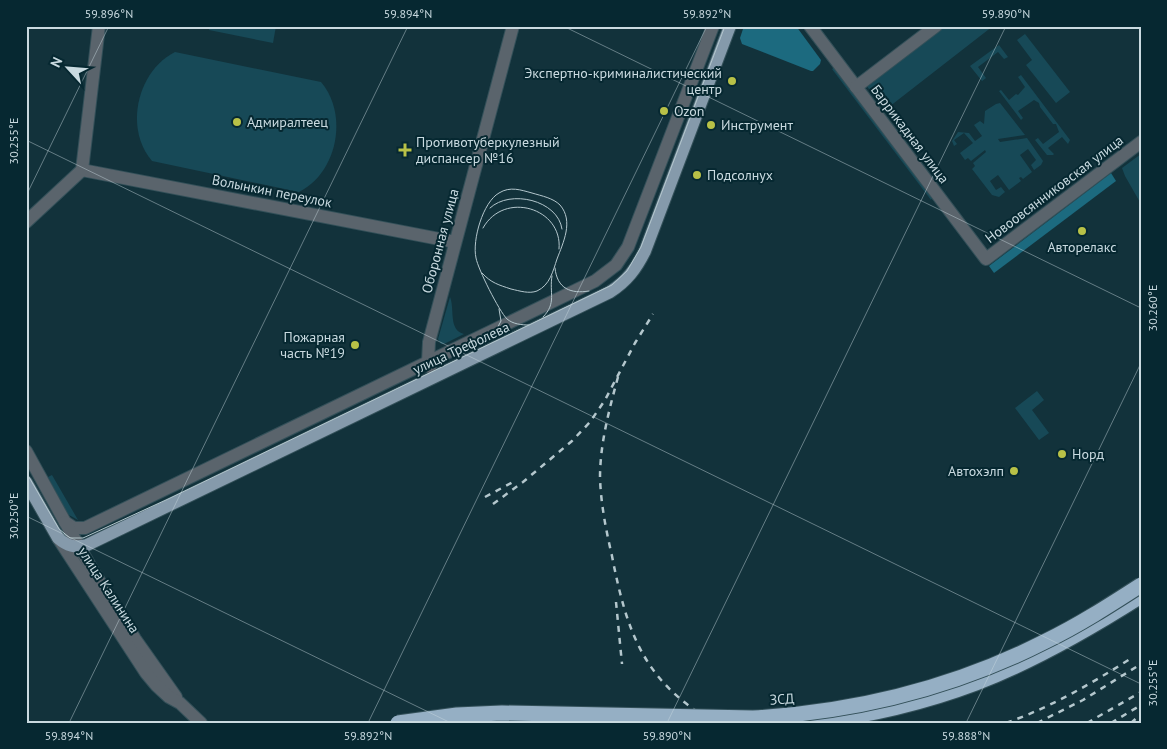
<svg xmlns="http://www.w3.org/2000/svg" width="1167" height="749" viewBox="0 0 1167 749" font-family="'PT Sans',sans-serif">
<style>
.green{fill:#174957}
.forest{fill:#1c6a7f}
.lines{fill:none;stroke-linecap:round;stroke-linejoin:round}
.minor-casing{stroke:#335059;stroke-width:14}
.major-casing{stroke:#335059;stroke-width:14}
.highway-casing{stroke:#335059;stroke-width:17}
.minor{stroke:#5a646c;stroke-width:12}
.major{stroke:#859aab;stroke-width:12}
.highway{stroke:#95afc4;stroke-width:15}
.tram{stroke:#b4c7cd;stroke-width:1}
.rail{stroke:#b4c7cd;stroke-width:2.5;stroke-dasharray:6 6;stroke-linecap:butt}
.highway-bridge-casing{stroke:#335059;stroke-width:17;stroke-linecap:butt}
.highway-bridge{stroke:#95afc4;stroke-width:15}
.ticks{fill:none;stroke:#c9dae0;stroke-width:1;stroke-opacity:0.45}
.poi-dot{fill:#b8c147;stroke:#062831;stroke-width:2}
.labels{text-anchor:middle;stroke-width:4;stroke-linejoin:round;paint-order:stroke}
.poi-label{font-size:14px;fill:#c9dae0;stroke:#062831;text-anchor:start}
.street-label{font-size:14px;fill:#c9dae0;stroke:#062831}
.neatline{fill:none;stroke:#c9dae0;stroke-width:2}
.ticks-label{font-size:12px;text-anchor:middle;fill:#c9dae0}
</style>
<rect width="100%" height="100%" fill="#12323b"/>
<g class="green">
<polygon points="210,26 276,26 273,43 209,30"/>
<polygon points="943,26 993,26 885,110 866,85"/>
<polygon points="1025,34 1070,92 1056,103 1026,65 1032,60 1017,40"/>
<polygon points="999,45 1008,57 1004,59 998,52 978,67 986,78 982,81 970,66"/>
<path d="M175 52 321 82C349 115 337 173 299 192L152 161C124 129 137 71 175 52Z"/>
<polygon points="835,67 932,198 931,200 832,69"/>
<polygon points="1021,75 1070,140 1068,144 1062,137 1048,148 1054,154 1053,155 1047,155 1035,140 1038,138 1043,144 1059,132 1056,124 1053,124 1040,107 1039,103 1034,100 1018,111 1023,118 1021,120 999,91 1001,90 1009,100 1016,94 1018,95 1025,87 1018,77"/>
<polygon points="1000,103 1025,135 998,139 1000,142 1027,138 1043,161 1041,165 1034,170 1031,165 1036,160 1028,149 1020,155 1032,172 1023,179 1021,177 1019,178 1021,181 1009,190 998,175 990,181 996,190 1001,187 1005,192 999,197 992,195 972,169 975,166 973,163 986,152 985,150 971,161 968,158 965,160 960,153 973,143 964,133 954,140 957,144 954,146 952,141 958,132 969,133 975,141 982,136 974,125 980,121 984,124 985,111 996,104"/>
<polygon points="1141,154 1141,204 1125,176 1122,168"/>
<path d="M450 297C455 309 448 330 464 334L444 344H441L438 339Z"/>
<polygon points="1037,391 1044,400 1032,410 1049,433 1039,440 1015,408"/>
<polygon points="52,475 78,520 69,515 66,511 48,477"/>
</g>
<g class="forest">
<polygon points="744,26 796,26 821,60 820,64 813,71 811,71 742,44 740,38"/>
<polygon points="1111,173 1116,181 994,273 989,266"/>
</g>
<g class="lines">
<g class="minor-casing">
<g id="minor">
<polyline points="810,26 986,259 1141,142"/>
<polyline points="856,87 936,26"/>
<polyline points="82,170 455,242"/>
<polyline points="26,222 82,170 99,26"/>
<polyline points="430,367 428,362 429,342 513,26"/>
<polyline points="26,451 65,522 74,528 85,528 595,281 616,265 628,247 713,26"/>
<polyline points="65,522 93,571 135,639 176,697"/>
<polyline points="58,538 146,673 156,685 169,697 180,703 201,723"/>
</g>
</g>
<g class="major-casing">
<path id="major" d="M26 482 58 538C67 546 75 548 87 545L610 292C627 281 636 269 645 251L730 26"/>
</g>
<g class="highway-casing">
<g id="highway">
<polyline points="473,723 501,721 554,723"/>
<path d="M810 723C866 716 923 703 976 683 1034 661 1089 629 1141 596"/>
</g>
</g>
<use href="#minor" class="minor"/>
<use href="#major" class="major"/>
<use href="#highway" class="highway"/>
<g class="tram">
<path d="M490 208C510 189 558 200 562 229"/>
<path d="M483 228C504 190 563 208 559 249"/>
<path d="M555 268C557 289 571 294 589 291"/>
<path d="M482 273C491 283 499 285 511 289 520 291 529 294 537 291 550 285 553 271 557 259 563 243 574 221 560 205 553 198 542 196 532 193 521 190 510 186 499 193 483 202 472 240 476 258 478 269 499 311 507 319 513 324 521 325 529 325"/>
<path d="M543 317C557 303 549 293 552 276"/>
<polyline points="492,338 501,321 499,309"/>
<polyline points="26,472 59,529 70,538 83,538 166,500 612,285 627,271 641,247 725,26"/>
</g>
<g class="rail">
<path d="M618 377C609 410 600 444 600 478 601 505 606 530 612 556 627 633 644 683 716 723"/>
<polyline points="485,497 513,482"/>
<polyline points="493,504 523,482 572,441 590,422 605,400 635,343 653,314"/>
<polyline points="616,602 622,664"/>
<path d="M1006 723C1051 707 1089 685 1130 659"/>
<polyline points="1037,723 1083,700 1141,664"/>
<polyline points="1087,723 1141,692"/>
<polyline points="1111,723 1141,705"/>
<polyline points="1131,723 1141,714"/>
</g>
<g class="highway-bridge-casing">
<path id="highway-bridge" d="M398 723 457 715 502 713 753 718C855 712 954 688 1046 641 1079 625 1110 605 1141 585"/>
</g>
<use href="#highway-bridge" class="highway-bridge"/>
</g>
<path class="ticks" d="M563 26 1141 308M26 140 1141 684M26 196 109 26M26 516 451 723M69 723 408 26M368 723 707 26M667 723 1006 26M966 723 1141 363"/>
<g class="poi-dot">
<circle cx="732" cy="81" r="5"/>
<circle cx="664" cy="111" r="5"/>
<circle cx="237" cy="122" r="5"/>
<circle cx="711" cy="125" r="5"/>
<path d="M402.5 142.5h5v5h5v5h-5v5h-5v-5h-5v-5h5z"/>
<circle cx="697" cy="175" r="5"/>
<circle cx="1082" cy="231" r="5"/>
<circle cx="355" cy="345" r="5"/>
<circle cx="1062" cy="454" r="5"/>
<circle cx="1014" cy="471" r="5"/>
</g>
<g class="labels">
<g class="poi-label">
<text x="722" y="78" text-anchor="end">Экспертно-криминалистический<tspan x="722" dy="16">центр</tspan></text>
<text x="674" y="116">Ozon</text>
<text x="247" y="127">Адмиралтеец</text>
<text x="721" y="130">Инструмент</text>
<text x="416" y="147">Противотуберкулезный<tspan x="416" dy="16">диспансер №16</tspan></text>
<text x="707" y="180">Подсолнух</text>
<text x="1082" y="252" text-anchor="middle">Авторелакс</text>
<text x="345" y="342" text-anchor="end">Пожарная<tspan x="345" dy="16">часть №19</tspan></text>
<text x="1072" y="459">Норд</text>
<text x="1004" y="476" text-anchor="end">Автохэлп</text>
</g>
<g class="street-label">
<text transform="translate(910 134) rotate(53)" y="5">Баррикадная улица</text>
<text transform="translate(1054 189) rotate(-37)" y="5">Новоовсянниковская улица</text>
<text transform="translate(272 191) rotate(11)" y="5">Волынкин переулок</text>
<text transform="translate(440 241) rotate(-75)" y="5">Оборонная улица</text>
<text transform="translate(461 348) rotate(-25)" y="5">улица Трефолева</text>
<text transform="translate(109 590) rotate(57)" y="5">улица Калинина</text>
<text transform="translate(782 699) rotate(-4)" y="5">ЗСД</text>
</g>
</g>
<rect width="1167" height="749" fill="none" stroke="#062831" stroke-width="55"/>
<g transform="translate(68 68) rotate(296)" stroke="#062831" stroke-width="4" paint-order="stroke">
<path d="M0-4L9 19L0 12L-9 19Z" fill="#c9dae0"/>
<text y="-8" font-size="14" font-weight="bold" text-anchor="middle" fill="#c9dae0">N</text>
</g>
<rect x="28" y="28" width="1112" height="694" class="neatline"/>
<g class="ticks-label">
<text x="109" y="18">59.896°N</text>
<text x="408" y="18">59.894°N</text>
<text x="707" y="18">59.892°N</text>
<text x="1006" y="18">59.890°N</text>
<text transform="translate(14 141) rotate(-90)" y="4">30.255°E</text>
<text transform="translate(1153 308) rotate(-90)" y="4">30.260°E</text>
<text transform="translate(14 516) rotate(-90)" y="4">30.250°E</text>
<text transform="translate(1153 683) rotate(-90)" y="4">30.255°E</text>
<text x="69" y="740">59.894°N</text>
<text x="368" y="740">59.892°N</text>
<text x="667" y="740">59.890°N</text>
<text x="966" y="740">59.888°N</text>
</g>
</svg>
